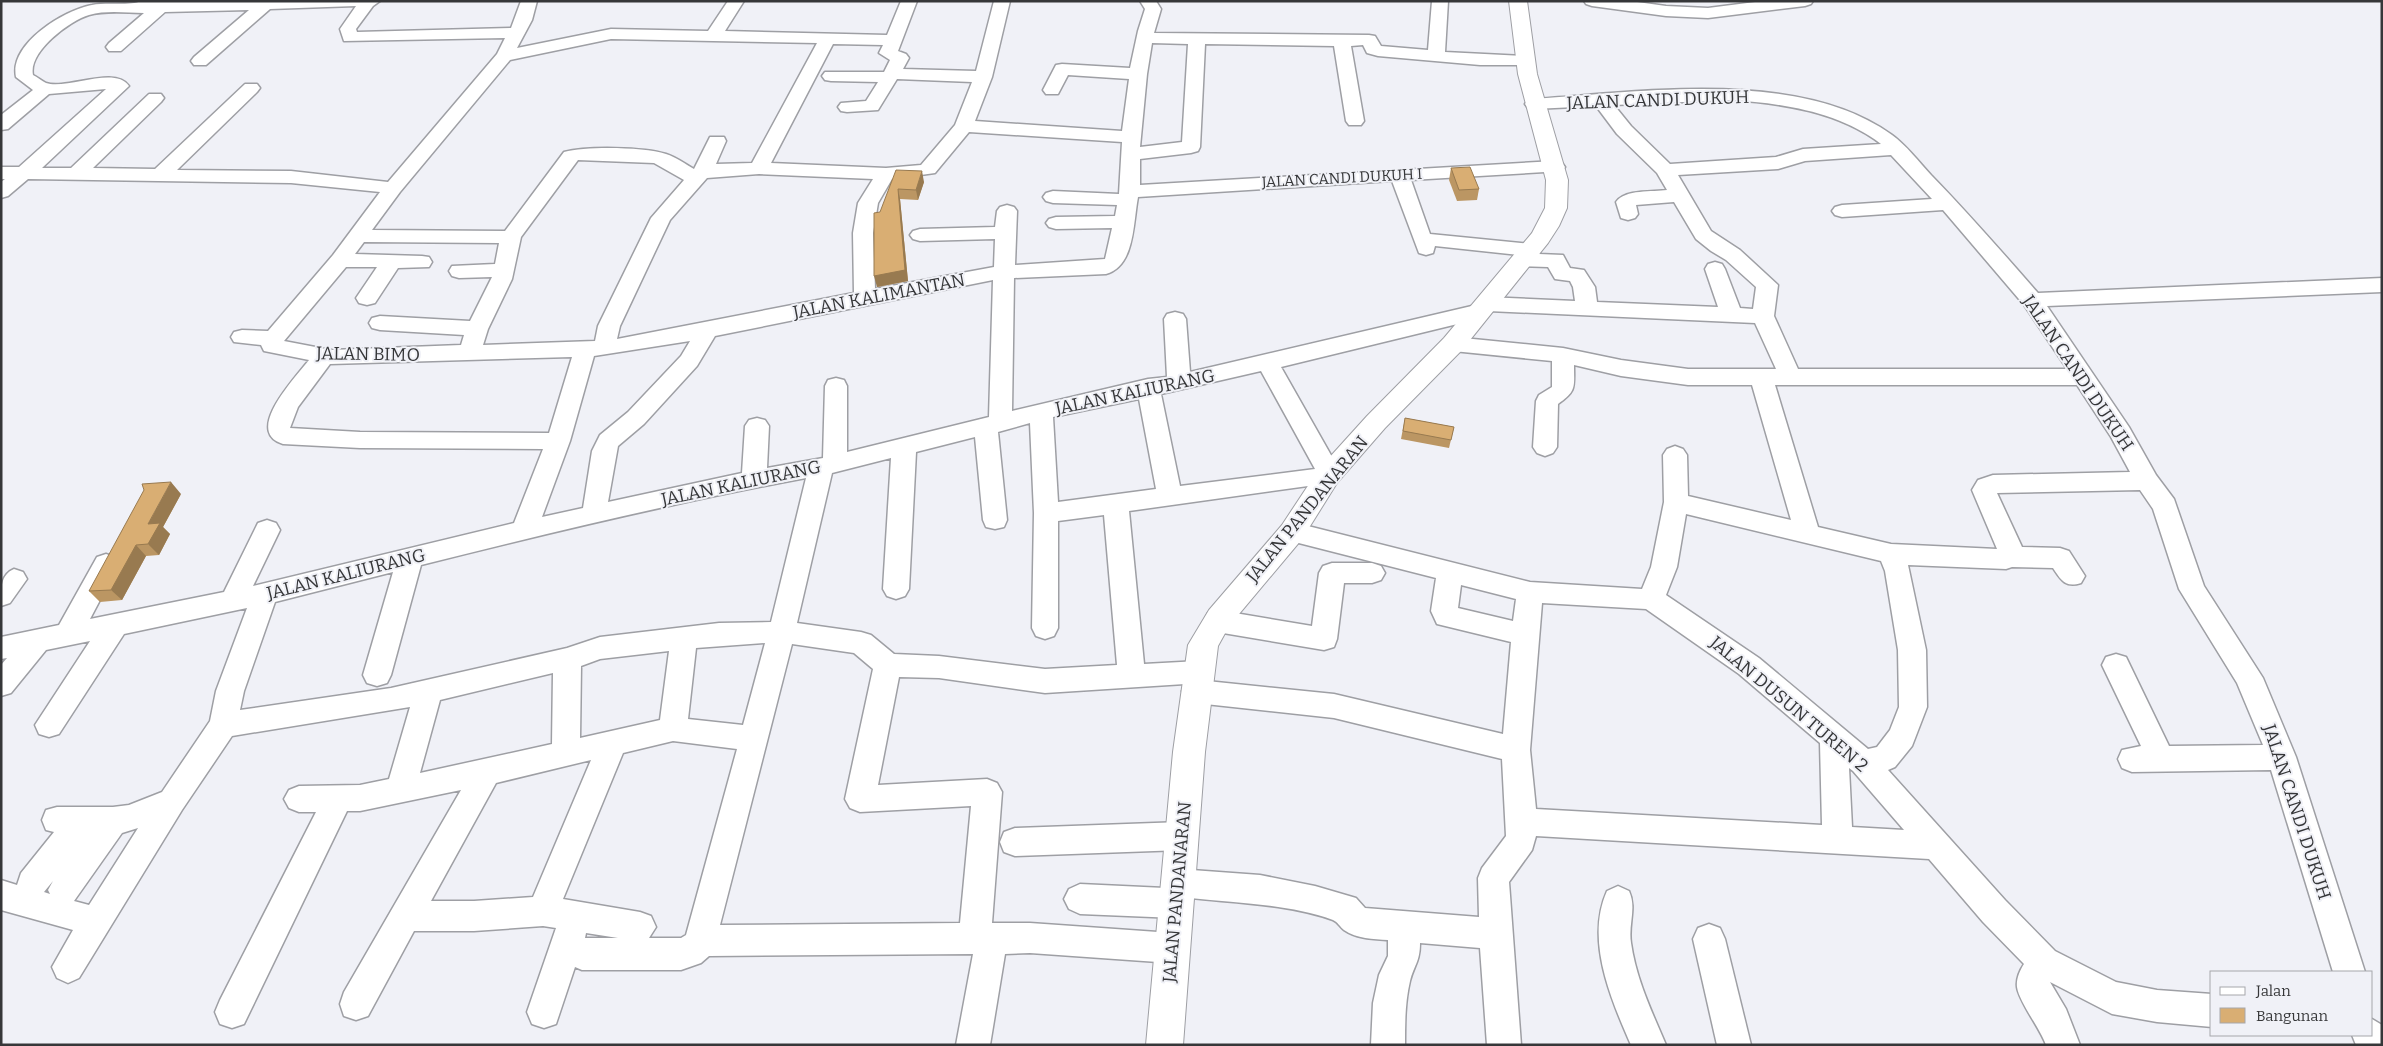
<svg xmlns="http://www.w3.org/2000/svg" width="2383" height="1046" viewBox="0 0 2383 1046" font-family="Bitter,serif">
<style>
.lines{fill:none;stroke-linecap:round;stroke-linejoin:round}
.minor-casing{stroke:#9e9fa4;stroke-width:3}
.major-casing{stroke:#9e9fa4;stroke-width:2}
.minor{fill:#fff;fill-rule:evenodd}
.major{fill:#fff;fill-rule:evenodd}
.wall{fill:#bb9663}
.shaded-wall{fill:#987a50}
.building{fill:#d9ae73;stroke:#987a50}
.labels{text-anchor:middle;stroke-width:4;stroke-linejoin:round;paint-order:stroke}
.far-street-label{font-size:15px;fill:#363739;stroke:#f0f1f7}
.street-label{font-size:18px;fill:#363739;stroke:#f0f1f7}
</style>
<rect width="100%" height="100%" fill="#f0f1f7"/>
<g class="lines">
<g class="minor-casing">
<g id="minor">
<path d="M141 1H380L373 6 356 29 357 32 511 28 521 1H537L532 20 517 48 611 29 708 31 728 1H744L725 31 887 35 901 1H917L898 51 906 54 909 58 903 69 976 71 994 1H1010L992 77 975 121 1122 131 1129 79 1068 75 1058 94H1046L1043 90 1056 65 1062 64 1130 68 1138 31 1145 9 1140 1H1156L1161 9 1154 33 1369 35 1375 36 1381 46 1428 50 1432 1H1448L1445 52 1524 56 1530 57 1533 61 1530 65H1480L1378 56 1367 53 1363 45 1351 46 1364 121 1361 125H1349L1346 121 1334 46 1205 44 1200 147 1198 151 1191 153 1140 159V185L1555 161 1562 163 1565 167 1562 171 1411 180 1430 234 1531 244 1538 246 1541 250 1539 254 1563 255 1570 268 1584 270 1595 287 1597 302 1718 307 1705 269 1708 264 1715 262 1722 264 1725 269 1740 308 1753 309 1756 287 1726 260 1711 251 1696 239 1674 202 1636 205 1638 214 1635 218 1628 220 1621 218 1616 202C1625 189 1653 192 1667 190L1657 173 1617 134 1596 106 1534 109 1528 108 1525 104 1528 100 1534 99C1641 92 1800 68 1892 135 1906 145 1919 162 1931 175 1968 213 2003 253 2038 293L2382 278V292L2047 306 2129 427 2156 475 2174 499 2204 586 2263 678 2296 757 2365 972H2333L2271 770 2132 772 2122 768 2118 759 2122 750 2141 746 2102 665 2106 657 2116 654 2126 657 2169 746 2263 745 2237 683 2179 589 2153 509 2140 490 1997 493 2022 547 2060 548 2069 551 2085 576 2081 583C2065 588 2061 580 2053 568L2012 567 2006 569 1908 565 1926 650 1927 707 1912 746 1895 767 1888 770 2005 900 2055 951 2116 982 2157 990 2212 994V1027L2157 1022 2112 1014 2050 982 2066 1009 2080 1045H2046C2040 1028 2019 1002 2017 987 2016 979 2020 970 2024 964L1983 922 1929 859 1536 836 1532 850 1509 882 1521 1045H1487L1480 948 1420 943C1420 962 1414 965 1410 981 1405 1002 1405 1023 1405 1045H1371L1373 1003 1379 975 1388 956V940C1373 939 1357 939 1344 930 1340 927 1338 922 1333 920 1288 904 1237 903 1190 898L1192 903 1187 913 1176 918 1080 914 1069 909 1064 899 1069 889 1080 884 1165 888 1163 883 1167 873 1178 869 1260 875 1315 886 1356 898 1365 908 1479 917 1478 878 1482 868 1506 836 1502 759 1334 718 1196 703 1186 699 1182 691 1185 684 1045 693 939 678 899 677 878 785 987 779 997 783 1002 792 992 923H1030L1172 933 1183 937 1188 948 1183 959 1172 963 1030 953 1005 954 990 1045H956L973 954 709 956 701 963 681 970H582L575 967 556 1024 544 1028 532 1024 527 1012 556 928 543 926 474 931H414L368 1016 356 1020 344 1016 340 1004 344 992 461 790 360 811H347L244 1024 232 1028 220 1024 215 1012 220 1000 316 812H299L289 808 284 799 289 790 299 786 360 785 389 779 410 707 232 736 182 810 79 978 68 983 57 978 52 967 73 930 1 910V880L17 885 21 873 54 832 46 830 42 820 46 810 57 807H113L129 805 162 792 210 721 216 691 247 608 124 634 59 734 49 737 39 734 35 725 90 641 46 650 11 693 1 696V665L7 658 1 659V637L59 625 97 557 106 554 115 557 119 564 90 619 224 592 258 523 267 520 276 523 280 530 253 586 514 523 543 449 360 448 283 444C243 432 295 378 309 360L264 351 261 345 234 342 231 337 234 332 242 330 268 331 333 255 380 192 291 183 28 179 8 196 1 198V182L5 179H1V167H19L106 89 49 94 8 129 1 130V115L33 90 16 77C9 44 64 10 92 5 105 2 132 6 141 1ZM356 6 340 29 344 41 505 38 497 54 388 182 291 171 177 170 257 92 260 88 257 84H245L155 169 93 168 161 102 164 98 161 94H149L71 168H42L129 86C115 65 67 90 46 83 42 81 37 77 33 75 28 52 69 21 89 15 107 10 126 13 144 13L109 43 106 47 109 51H121L165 12 249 10 194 57 191 61 194 65H206L270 9ZM611 39 817 43 752 163 716 164 726 141 724 137H710L694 169C685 164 676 157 666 154 644 147 587 146 564 152L505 231 372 230 400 192 510 60ZM1152 43 1188 44 1182 142 1140 147 1147 74ZM833 44 883 45 879 53 890 60 884 72H825L822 76 825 80 831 81 878 82 866 101 841 103 838 107 841 111 847 112 878 110 897 79 972 82 955 125 921 165 886 168 771 163ZM1730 100C1782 103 1839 112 1881 144L1803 149 1776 157 1670 164 1631 126 1614 105ZM969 132 1122 142 1119 194 1053 191 1046 193 1043 197 1046 201 1053 203 1117 205 1115 216 1056 217 1049 219 1046 223 1049 227 1056 229 1112 228 1105 259 1015 265 1017 211 1014 207 1007 205 1000 207 997 211 995 227 920 229 913 231 910 235 913 239 920 241 995 239 994 267 875 289 873 233 878 203 892 179 935 173ZM1891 155 1932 199 1842 205 1835 207 1832 211 1835 215 1842 217 1943 210 2024 305 2067 369H1798L1774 316 1778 285 1740 250 1711 231 1678 175 1778 169 1805 161ZM578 160 654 163 684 180 651 218 598 326 595 341 483 345 488 329 512 279 521 237ZM759 174 873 179 858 203 853 233 854 293 617 339 620 326 670 220 707 178ZM1392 181 1419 253 1426 255 1433 253 1435 246 1519 255 1514 256 1511 261 1514 266 1548 267 1555 279 1570 281 1573 287 1575 301 1486 297 1478 299 1476 305 1190 372 1186 319 1183 314 1175 312 1167 314 1164 319 1167 377 1148 379 1012 411 1014 278 1106 274C1135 266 1133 223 1138 197ZM364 242 499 243 495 264 452 266 449 271 452 276 459 278 492 277 470 321 380 316 372 318 369 323 372 328 380 330 464 335 461 345 331 350 284 341 346 267H377L356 298 359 303 367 305 375 303 398 268 429 267 432 262 429 257 422 256 355 254ZM993 280 989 417 847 452V386L844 380 836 378 828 380 825 386 823 458 767 468 769 426 765 420 757 418 749 420 745 426 742 473 608 502 618 446 644 424 697 366 715 336ZM1488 311 1755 323 1776 369H1688L1621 360 1563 348 1453 337 1445 339 1442 344 1445 349 1453 351 1552 361V387L1539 395 1536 401 1533 447 1537 453 1545 456 1553 453 1557 447 1558 404C1577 391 1574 387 1574 365L1621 376 1688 385H1752L1791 520 1688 496 1687 455 1683 449 1675 446 1667 449 1663 455 1664 502 1651 567 1642 589 1530 582 1292 522 1283 525 1279 532 1283 539 1436 578 1431 611 1437 624 1511 642 1503 734 1334 694 1207 681 1213 672 1209 664 1199 661 1144 664 1129 511 1337 482 1340 476 1337 470 1333 469 1336 464 1281 367 1478 319 1486 317ZM690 341 681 356 628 412 600 435 592 451 583 508 542 517 570 441 594 356ZM572 357 549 433 360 432 290 428 298 407 330 364ZM1261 371 1315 469 1180 486 1161 394ZM1775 385H2077L2111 437 2130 472 1993 475 1978 480 1972 490 1997 549 1891 544 1818 527ZM1139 399 1156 489 1058 502 1053 417ZM1030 423 1034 513 1032 628 1036 636 1045 639 1054 636 1058 628V521L1104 515 1117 665 1045 669 939 656 894 654 871 635 861 632 797 623 832 473 891 458 883 589 887 596 896 599 905 596 909 589 916 452 975 437 983 520 986 527 995 529 1004 527 1007 520 998 432ZM806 478 771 622 719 623 600 637 567 648 391 688 240 710 244 691 275 602 393 572 363 675 367 683 377 686 387 683 391 675 421 565C548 533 677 502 806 478ZM1686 514 1881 561 1885 571 1898 650 1899 707 1890 730 1877 747 1868 749 1759 658 1666 595 1677 567ZM1461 585 1516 599 1513 621 1458 608ZM1542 603 1646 609 1739 674 1820 743 1822 825 1536 809 1530 750ZM765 643 743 725 688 719 696 648ZM792 644 854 653 873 669 845 799 850 808 860 812 971 806 960 923 720 925ZM669 651 660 720 580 738 581 666 600 659ZM553 673 552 744 420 773 440 700ZM673 741 737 749 686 935 681 938H649L656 927 651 916 640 912 563 899 623 753ZM591 760 533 897 474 901H431L496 783ZM1849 768 1853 771 1904 830 1852 827ZM138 828 89 905 74 901 122 833ZM53 881 48 890 50 894 44 892ZM586 933 618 938H585Z"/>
<polygon points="1584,1 1630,1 1666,6 1708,8 1763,1 1813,1 1811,4 1805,6 1708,18 1666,16 1592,6 1586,4"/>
<polygon points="1332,563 1372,563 1381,566 1385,573 1381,580 1372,583 1344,583 1337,639 1334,647 1324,650 1217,632 1208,629 1204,621 1208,613 1217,610 1312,626 1319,573 1323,566"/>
<path d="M14 569 23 572 27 579 10 603 1 606C1 589 0 575 14 569Z"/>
<polygon points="1182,822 1193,826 1197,836 1193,846 1182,850 1015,856 1004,852 1000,842 1004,832 1015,828"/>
<path d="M1618 886 1629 891C1637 908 1628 924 1631 943 1636 979 1652 1012 1666 1045H1631C1611 999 1585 940 1607 891Z"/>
<polygon points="1709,924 1720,928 1725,939 1751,1045 1717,1045 1693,939 1698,928"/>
<polygon points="2372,1019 2382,1025 2382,1045 2356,1045 2352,1035 2372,1035"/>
</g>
</g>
<g class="major-casing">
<polygon id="major" points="1509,1 1527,1 1537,74 1568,180 1567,208 1559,226 1548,243 1462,350 1385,428 1337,483 1302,539 1229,626 1218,646 1205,752 1183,1045 1146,1045 1173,752 1188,645 1209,610 1282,525 1319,469 1367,416 1444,338 1532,233 1545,208 1546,180 1518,74"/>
</g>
<use href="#minor" class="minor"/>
<use href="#major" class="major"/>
</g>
<g class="wall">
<polygon points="1451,168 1479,189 1477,200 1457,201 1449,180"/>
<polygon points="896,170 924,182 918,200 900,199 908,281 877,287"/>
<polygon points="1405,418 1454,427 1449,448 1401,439"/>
<polygon points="181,494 163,527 170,534 159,555 146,556 122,600 100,602 89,591"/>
</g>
<g class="shaded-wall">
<polygon points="922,171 924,182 918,200 916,190"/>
<polygon points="898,189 900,199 908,281 877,287 874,276"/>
<polygon points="171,482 181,494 163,527 170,534 159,555 148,544 148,524"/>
<polygon points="136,545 146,556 122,600 111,590"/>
</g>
<g class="building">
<polygon points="1470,167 1479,189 1459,190 1451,168"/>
<polygon points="896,170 922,171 916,190 898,189 905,270 874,276 874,213 880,212"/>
<polygon points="1405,418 1454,427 1451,440 1403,431"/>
<polygon points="171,482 148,524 160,523 148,544 136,545 111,590 89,591 144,490 142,484"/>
</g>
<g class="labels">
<g class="far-street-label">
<text transform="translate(1342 178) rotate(-3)" y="5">JALAN CANDI DUKUH I</text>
</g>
<g class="street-label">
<text transform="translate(1658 100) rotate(-2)" y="6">JALAN CANDI DUKUH</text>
<text transform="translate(879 296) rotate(-11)" y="6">JALAN KALIMANTAN</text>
<text transform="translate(368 354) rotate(1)" y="6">JALAN BIMO</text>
<text transform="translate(2078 373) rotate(56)" y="6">JALAN CANDI DUKUH</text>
<text transform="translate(1135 392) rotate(-12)" y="6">JALAN KALIURANG</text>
<text transform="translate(741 483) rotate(-12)" y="6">JALAN KALIURANG</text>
<text transform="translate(1307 509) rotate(-51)" y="6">JALAN PANDANARAN</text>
<text transform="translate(346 574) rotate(-14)" y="6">JALAN KALIURANG</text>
<text transform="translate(1789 704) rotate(40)" y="6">JALAN DUSUN TUREN 2</text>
<text transform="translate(2297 812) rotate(72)" y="6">JALAN CANDI DUKUH</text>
<text transform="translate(1177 892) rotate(-85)" y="6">JALAN PANDANARAN</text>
</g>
</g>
<rect width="2383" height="1046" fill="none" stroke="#363739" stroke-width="5"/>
<rect x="2210" y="971" width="162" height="65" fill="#f0f1f7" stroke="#a6a7ab"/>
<rect x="2220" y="987" width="25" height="8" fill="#ffffff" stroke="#a6a7ab"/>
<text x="2256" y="996" font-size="15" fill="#363739">Jalan</text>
<rect x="2220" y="1008" width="25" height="15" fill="#d9ae73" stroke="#a6a7ab"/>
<text x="2256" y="1021" font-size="15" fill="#363739">Bangunan</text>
</svg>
